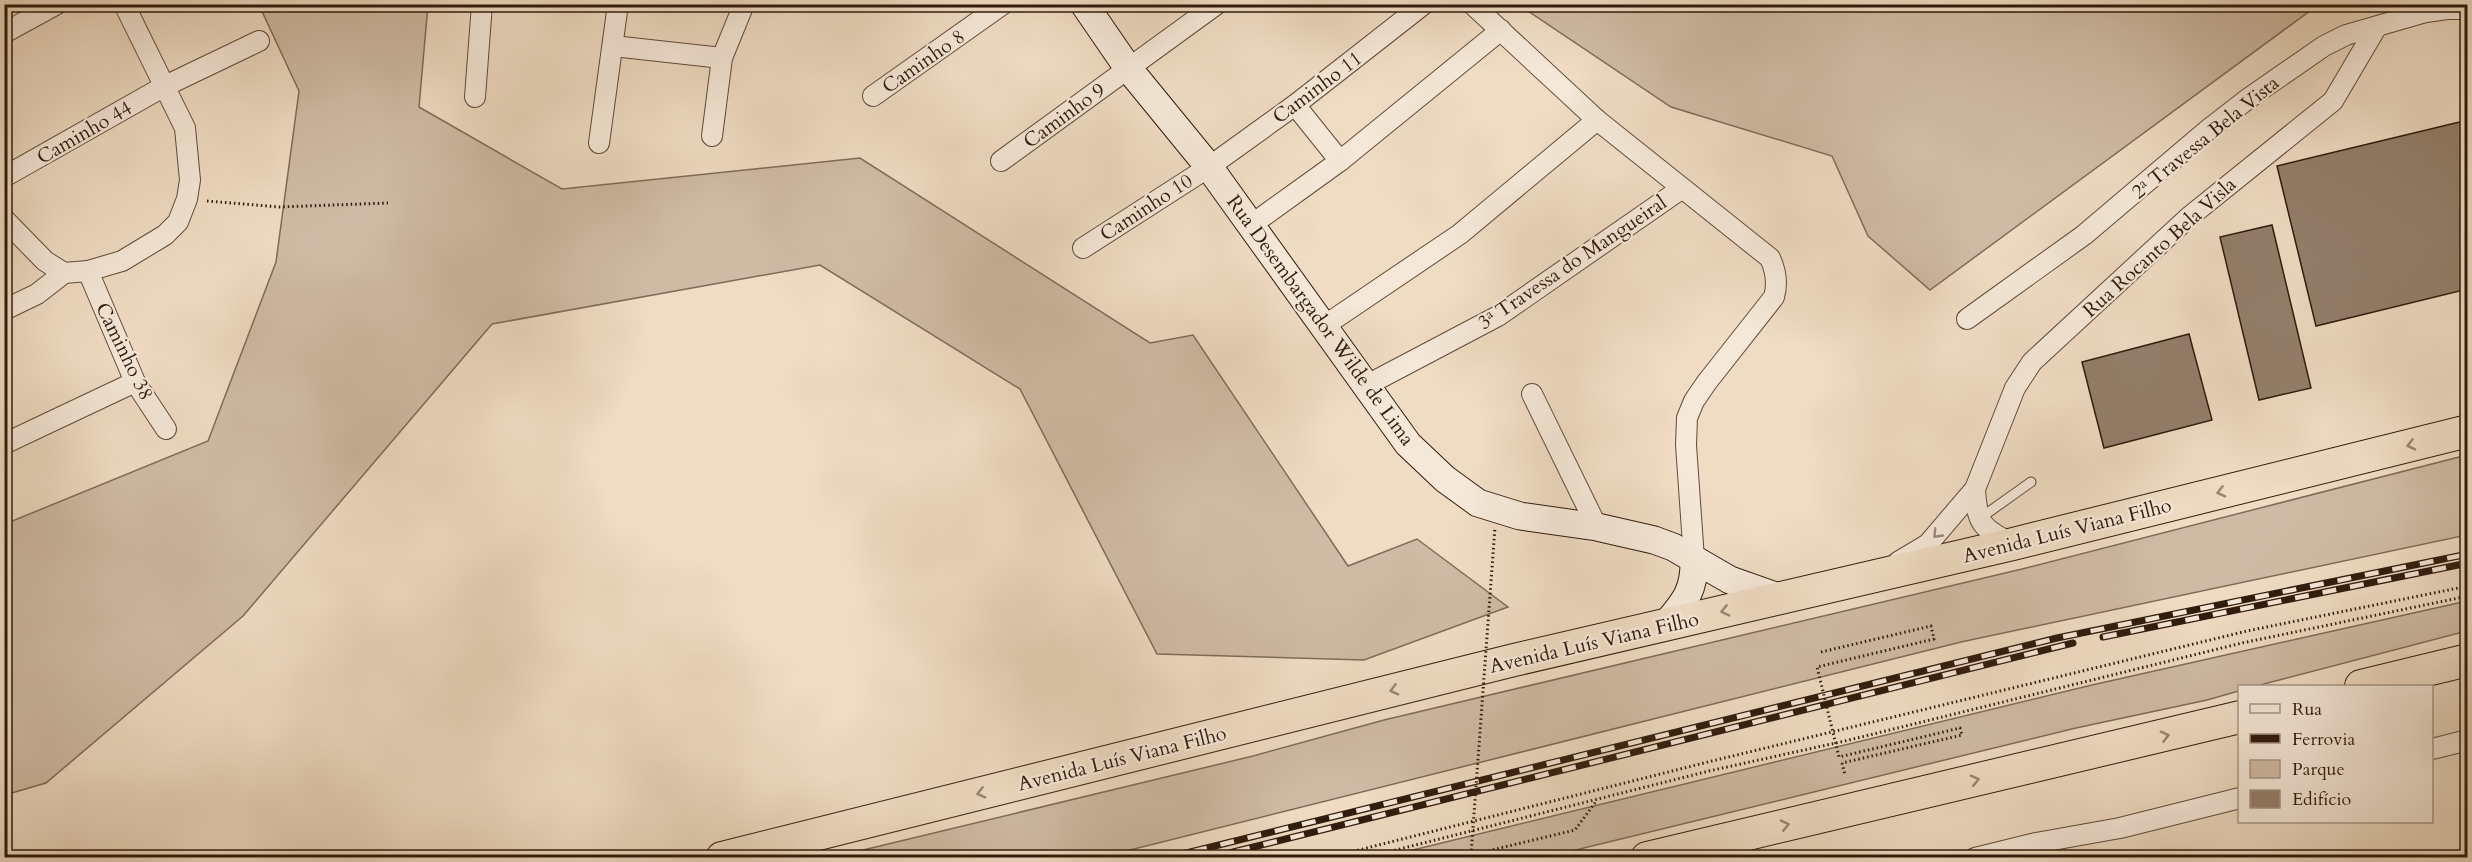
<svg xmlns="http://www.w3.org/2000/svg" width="2472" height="862" viewBox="0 0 2472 862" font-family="Cardo,serif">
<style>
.green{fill:#cfbba4;stroke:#806b58;stroke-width:1.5}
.building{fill:#937f6b;stroke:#301b0c;stroke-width:1.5}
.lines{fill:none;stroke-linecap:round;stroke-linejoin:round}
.service-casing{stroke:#604b3a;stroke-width:11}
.minor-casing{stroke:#604b3a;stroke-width:22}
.secondary-casing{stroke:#301b0c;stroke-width:29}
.trunk-casing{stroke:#301b0c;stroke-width:34}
.path{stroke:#301b0c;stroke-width:3;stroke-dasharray:1.5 3;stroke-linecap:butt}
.service{stroke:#f5e8d8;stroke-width:9}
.minor{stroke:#f5e8d8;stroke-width:20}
.secondary{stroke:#f5e8d8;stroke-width:27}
.trunk{stroke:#efdcc3;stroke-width:32}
.rail-casing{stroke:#301b0c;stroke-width:7}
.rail{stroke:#f5e8d8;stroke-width:4.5;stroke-dasharray:14;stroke-linecap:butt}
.path-bridge{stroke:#301b0c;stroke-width:3;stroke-dasharray:1.5 3;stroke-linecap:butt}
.oneway{stroke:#998571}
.oneway2{stroke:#9c8c7c}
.labels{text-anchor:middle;stroke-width:4.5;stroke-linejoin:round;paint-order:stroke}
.street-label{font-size:20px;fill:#301b0c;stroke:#f5e8d8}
</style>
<rect width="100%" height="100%" fill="#efdcc3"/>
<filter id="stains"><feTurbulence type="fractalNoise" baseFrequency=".00333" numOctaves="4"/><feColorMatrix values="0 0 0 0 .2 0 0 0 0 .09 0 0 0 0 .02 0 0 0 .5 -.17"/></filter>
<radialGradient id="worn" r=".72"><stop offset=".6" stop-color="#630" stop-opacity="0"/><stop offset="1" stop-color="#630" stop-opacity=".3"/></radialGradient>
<g class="green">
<polygon points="259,5 428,5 419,107 562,189 860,158 1150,343 1193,335 1348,566 1417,539 1508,607 1364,660 1157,654 1020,389 820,265 492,324 243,616 46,783 5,795 5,524 208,441 276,262 299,91"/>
<polygon points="1519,5 1519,4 2318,5 1930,290 1868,236 1832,156 1671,107"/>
<polygon points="2467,455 2467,535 1961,642 1102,857 834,857 1253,756 1384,720 2022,569"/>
<polygon points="2467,601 2467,631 2256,686 2240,686 2239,691 2207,700 2076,728 1547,857 1384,857 2092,685"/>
</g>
<g class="building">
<polygon points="2468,120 2468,289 2316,326 2277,166"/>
<polygon points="2272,225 2311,388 2259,400 2220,237"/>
<polygon points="2189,334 2212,420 2104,448 2082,362"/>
</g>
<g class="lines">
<g class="service-casing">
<polyline id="service" points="1979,519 2031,482"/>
</g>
<g class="minor-casing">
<g id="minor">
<path d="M1472 4 1597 120 1770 258C1776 271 1778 283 1774 297L1707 382 1694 401 1687 418 1686 445 1694 559"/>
<polyline points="4,33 57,4"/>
<polyline points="613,46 722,58"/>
<polyline points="873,96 1003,4"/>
<polyline points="475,97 482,4"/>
<polyline points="1295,105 1340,161"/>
<polyline points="712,136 722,58 744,4"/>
<polyline points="599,143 618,4"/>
<polyline points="1001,161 1217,4"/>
<polyline points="4,177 163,87 259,41"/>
<polyline points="4,219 45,261 64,273 88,271 122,261 165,235 178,222 187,199 190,180 185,128 124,4"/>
<polyline points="1251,225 1340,161 1501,30"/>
<polyline points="1083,248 1209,167 1295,105 1424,4"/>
<polyline points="88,271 135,382 166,429"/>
<polyline points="4,310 37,294 64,273"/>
<polyline points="1967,319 2084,235 2209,129 2249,98 2324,46 2346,35 2426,12 2447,9 2468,9"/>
<polyline points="1324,326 1460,234 1597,120"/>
<polyline points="1367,385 1498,316 1681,189"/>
<polyline points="1532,394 1597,527"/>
<polyline points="8,442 135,382"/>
<path d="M1975 489C1977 525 1982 528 2013 544"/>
<polyline points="1898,562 1928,544 1975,489 2015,388 2032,362 2189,217 2333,101 2376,28"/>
<polyline points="2432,749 2468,740"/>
<polyline points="1975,858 2036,843 2120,828 2240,798"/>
</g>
</g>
<g class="secondary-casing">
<g id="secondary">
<polyline points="1084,4 1128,68 1209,167 1408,444 1445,479 1478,503 1520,516 1597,527 1654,540 1673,547 1730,580 1781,598"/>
<path d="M1665 625C1685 602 1695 590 1694 559"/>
</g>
</g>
<g class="trunk-casing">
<g id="trunk">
<polyline points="2361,686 2468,660"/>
<polyline points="722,858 1514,660 2013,544 2468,431"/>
<polyline points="1647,858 2240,717"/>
</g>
</g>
<g class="path">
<polyline points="207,201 279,207 388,203"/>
<polyline points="1842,763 1845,775"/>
<polyline points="1471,855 1575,830 1597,800"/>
<polyline points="1327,858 1708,762 2247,631 2468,586"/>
<polyline points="1364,858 1709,771 1845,741 2242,643 2468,596"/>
</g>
<use href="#service" class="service"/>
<use href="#minor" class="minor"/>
<use href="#secondary" class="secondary"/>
<use href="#trunk" class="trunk"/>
<g class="rail-casing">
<g id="rail">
<polyline points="2103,637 2468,563"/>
<polyline points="1166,858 2057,638 2468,554"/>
<polyline points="1209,858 2073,643"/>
</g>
</g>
<use href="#rail" class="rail"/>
<g class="path-bridge">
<polyline points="1821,652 1931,626 1934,639 1817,667 1839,757 1960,728 1962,735 1842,763"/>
<polyline points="1463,858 1471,855 1495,527"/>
</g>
</g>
<defs><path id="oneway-chevron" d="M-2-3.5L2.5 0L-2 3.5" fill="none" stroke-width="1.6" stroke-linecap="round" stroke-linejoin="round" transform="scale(1.5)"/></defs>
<g class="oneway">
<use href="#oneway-chevron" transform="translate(2411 445) rotate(166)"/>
<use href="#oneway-chevron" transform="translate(2221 492) rotate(166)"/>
<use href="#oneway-chevron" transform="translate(1725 611) rotate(167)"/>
<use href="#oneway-chevron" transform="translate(1394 690) rotate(166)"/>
<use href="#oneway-chevron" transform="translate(2165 736) rotate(-14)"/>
<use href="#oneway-chevron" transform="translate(1975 780) rotate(-13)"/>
<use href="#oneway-chevron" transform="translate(981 793) rotate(166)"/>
<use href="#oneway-chevron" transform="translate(1785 825) rotate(-13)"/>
</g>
<use class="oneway2" href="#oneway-chevron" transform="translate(1937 534) rotate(134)"/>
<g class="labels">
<g class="street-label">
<text transform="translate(923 61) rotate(-35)" y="7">Caminho 8</text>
<text transform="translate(1317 87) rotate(-37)" y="7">Caminho 11</text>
<text transform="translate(1064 115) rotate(-36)" y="7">Caminho 9</text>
<text transform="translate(84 132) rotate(-30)" y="7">Caminho 44</text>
<text transform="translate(2205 137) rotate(-39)" y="7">2ª Travessa Bela Vista</text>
<text transform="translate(1146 207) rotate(-33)" y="7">Caminho 10</text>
<text transform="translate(2159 247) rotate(-42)" y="7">Rua Rocanto Bela Visla</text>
<text transform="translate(1572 262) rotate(-34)" y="7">3ª Travessa do Mangueiral</text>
<text transform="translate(1321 320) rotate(54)" y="7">Rua Desembargador Wilde de Lima</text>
<text transform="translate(125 351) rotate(64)" y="7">Caminho 38</text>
<text transform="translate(2067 530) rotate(-14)" y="7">Avenida Luís Viana Filho</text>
<text transform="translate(1594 642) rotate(-13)" y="7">Avenida Luís Viana Filho</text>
<text transform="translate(1122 758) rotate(-14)" y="7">Avenida Luís Viana Filho</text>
</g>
</g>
<rect width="2472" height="862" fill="none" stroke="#efdcc3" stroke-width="24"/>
<rect x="6" y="6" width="2460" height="850" fill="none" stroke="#301b0c" stroke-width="3"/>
<rect x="12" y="12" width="2448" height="838" fill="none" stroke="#301b0c" stroke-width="1.5"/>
<rect x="2238" y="685" width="195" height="138" fill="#f5e8d8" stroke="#a69686" stroke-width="1.5"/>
<rect x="2250" y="704" width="30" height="9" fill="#f5e8d8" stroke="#a69686" stroke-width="1.5"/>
<text x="2292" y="715" font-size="18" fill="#301b0c">Rua</text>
<rect x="2250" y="734" width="30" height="9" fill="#301b0c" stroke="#a69686" stroke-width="1.5"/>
<text x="2292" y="745" font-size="18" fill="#301b0c">Ferrovia</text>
<rect x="2250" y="760" width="30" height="18" fill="#cfbba4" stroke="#a69686" stroke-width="1.5"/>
<text x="2292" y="775" font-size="18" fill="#301b0c">Parque</text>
<rect x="2250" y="790" width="30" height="18" fill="#937f6b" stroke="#a69686" stroke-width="1.5"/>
<text x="2292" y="805" font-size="18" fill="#301b0c">Edifício</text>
<rect width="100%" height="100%" filter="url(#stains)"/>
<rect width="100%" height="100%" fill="url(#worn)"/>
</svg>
